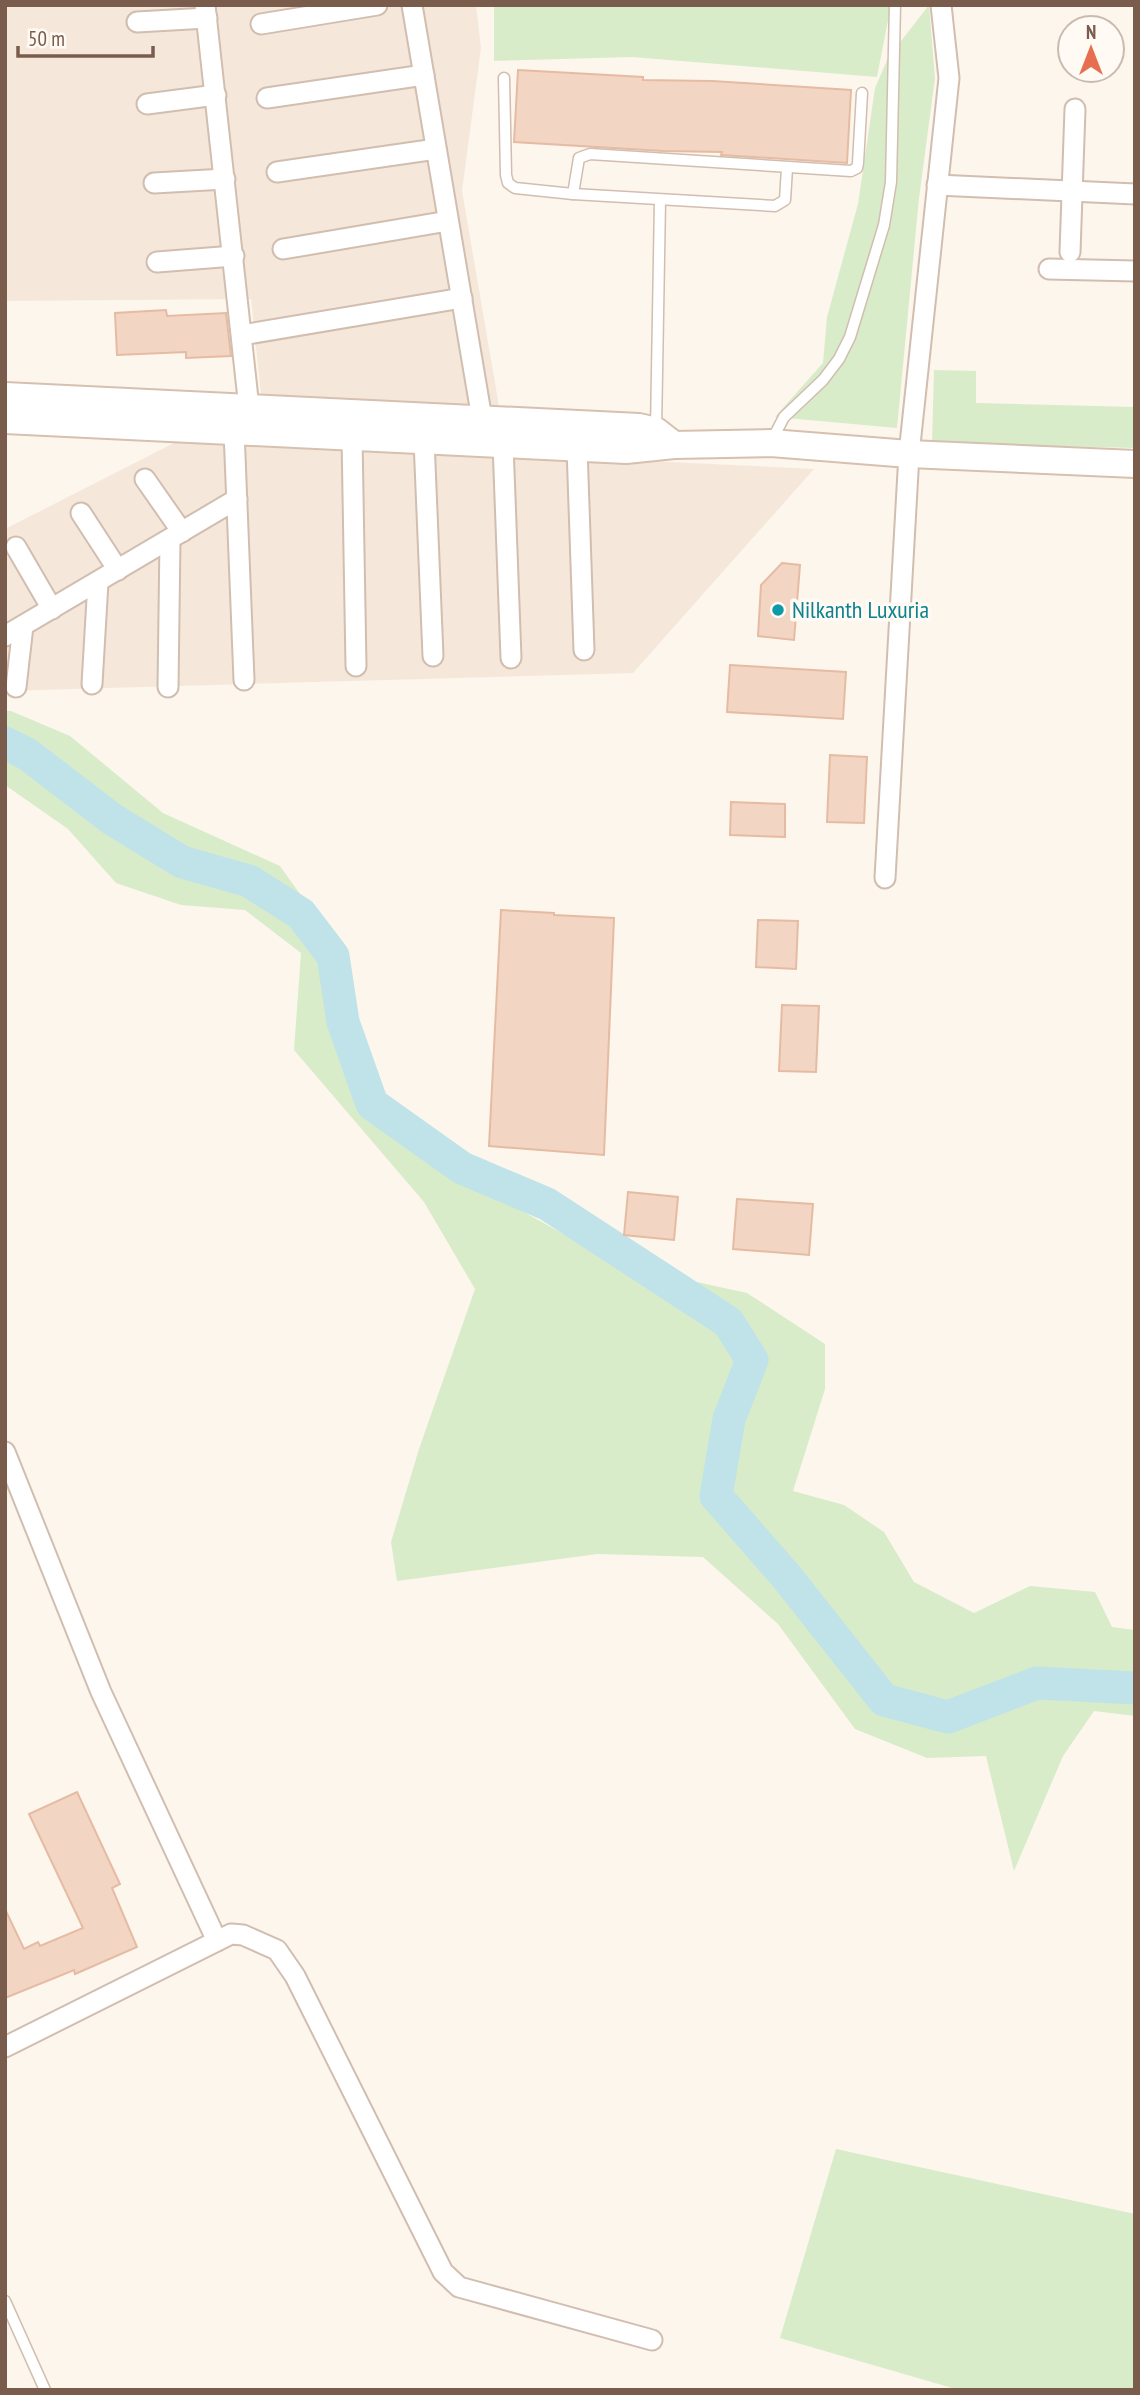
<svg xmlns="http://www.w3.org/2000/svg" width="1140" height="2395" viewBox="0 0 1140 2395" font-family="'PT Sans Narrow',sans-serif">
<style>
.residential{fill:#f5e8da}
.green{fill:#d8ecc9}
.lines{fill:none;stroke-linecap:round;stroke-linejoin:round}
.river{stroke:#bfe3e8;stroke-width:33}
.building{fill:#f3d5c3;stroke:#e6bba3;stroke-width:2}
.lane-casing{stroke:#d1beb0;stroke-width:13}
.street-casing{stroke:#d1beb0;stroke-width:23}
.secondary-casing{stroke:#d6c0b0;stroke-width:30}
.lane{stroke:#fff;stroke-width:10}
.street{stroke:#fff;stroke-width:19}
.secondary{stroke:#fff;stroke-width:26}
.culture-dot{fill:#0f9aa8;stroke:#fffaf3;stroke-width:2.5}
.labels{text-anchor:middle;stroke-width:7;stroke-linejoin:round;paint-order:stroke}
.culture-label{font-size:24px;fill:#0d838f;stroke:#fffaf3;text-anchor:start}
</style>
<rect width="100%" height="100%" fill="#fdf6ec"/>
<g class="residential">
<polygon points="5,5 476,5 481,48 462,191 499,406 261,395 251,299 5,301"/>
<polygon points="178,441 334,446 814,469 633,673 5,691 5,529"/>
</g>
<g class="green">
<polygon points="494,5 891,5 877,77 632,57 494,61"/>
<polygon points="929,5 935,78 919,198 897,428 775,417 823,363 827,317 858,204 875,88 888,58"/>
<polygon points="934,370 976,371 976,403 1135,407 1135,448 932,443"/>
<polygon points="5,711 11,711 70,736 163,813 280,866 335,943 328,1027 364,1108 416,1147 513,1206 619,1265 747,1293 825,1344 825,1389 793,1491 844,1505 884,1532 914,1582 974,1613 1030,1586 1095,1592 1112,1627 1135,1630 1135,1716 1094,1711 1063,1756 1014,1871 986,1756 927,1758 855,1729 778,1624 703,1557 597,1554 397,1581 391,1542 419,1449 475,1289 424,1202 294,1050 301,953 245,910 181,905 116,883 68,829 5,785"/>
<polygon points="836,2149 1135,2214 1135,2390 959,2390 780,2338"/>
</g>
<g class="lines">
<polyline class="river" points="5,743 27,754 112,819 182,862 249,881 301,914 333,956 343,1022 372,1104 462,1168 547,1204 728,1322 752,1360 729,1419 716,1496 786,1576 884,1700 948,1717 1037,1683 1135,1688"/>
</g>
<g class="building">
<polygon points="518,70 643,77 643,80 712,81 851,90 847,163 721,155 722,152 663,151 514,142"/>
<polygon points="166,310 167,316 226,313 231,356 186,358 186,352 117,355 115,313"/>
<polygon points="782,563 800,565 794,640 758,636 761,585"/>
<polygon points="730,665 846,672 843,719 727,712"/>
<polygon points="830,755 867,757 864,823 827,822"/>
<polygon points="731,802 785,804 785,837 730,835"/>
<polygon points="501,910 554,913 554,915 614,918 604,1155 489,1146"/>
<polygon points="758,920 798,921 796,969 756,967"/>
<polygon points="782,1005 819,1006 816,1072 779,1071"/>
<polygon points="628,1192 678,1197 674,1240 624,1235"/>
<polygon points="737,1199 813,1204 809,1255 733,1249"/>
<polygon points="77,1792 120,1884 112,1888 137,1947 75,1974 74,1970 5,1998 5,1909 24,1949 38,1942 40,1946 83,1928 29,1814"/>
</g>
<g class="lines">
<g class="lane-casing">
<g id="lane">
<polyline points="504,78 506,175 508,183 515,188 573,194 775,206 785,200 787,168"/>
<polyline points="573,194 579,158 590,154 851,171 857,168 858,163 862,93"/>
<polyline points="656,430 660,200"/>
<polyline points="772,440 784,417 823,380 839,359 850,337 884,225 891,182 895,5"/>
<polyline points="5,2301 45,2390"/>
</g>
</g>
<g class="street-casing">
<g id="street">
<polyline points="205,5 249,408"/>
<polyline points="412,5 482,419"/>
<polyline points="137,22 207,18"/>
<polyline points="261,24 377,5"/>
<polyline points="267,98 424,75"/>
<polyline points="147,104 216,95"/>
<polyline points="277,172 436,149"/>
<polyline points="154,183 225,179"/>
<polyline points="937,185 1135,194"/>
<polyline points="283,249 448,221"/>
<polyline points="1070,252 1075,109"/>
<polyline points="157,262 234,256"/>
<polyline points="1049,269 1135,271"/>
<polyline points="242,335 462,298"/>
<polyline points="234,431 244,680"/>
<polyline points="352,437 356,666"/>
<polyline points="424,440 433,656"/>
<polyline points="503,444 511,658"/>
<polyline points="577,448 584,650"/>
<polyline points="145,479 182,532"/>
<polyline points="81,513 118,570"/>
<polyline points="16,547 52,609"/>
<polyline points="5,636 237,499"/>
<polyline points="92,684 98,582"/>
<polyline points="16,687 23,626"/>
<polyline points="168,687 170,539"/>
<polyline points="885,878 909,454 949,78 941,5"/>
<polyline points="5,1452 101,1692 217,1941"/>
<polyline points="5,2047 231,1934 243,1935 277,1950 295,1976 443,2272 459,2287 652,2340"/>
</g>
</g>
<g class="secondary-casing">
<g id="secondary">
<polyline points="5,396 639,427 656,431 674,445"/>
<polyline points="5,420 626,450 674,445 771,443 909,454 1135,464"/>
</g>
</g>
<use href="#lane" class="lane"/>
<use href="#street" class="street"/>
<use href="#secondary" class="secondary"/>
</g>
<circle class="culture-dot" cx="778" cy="610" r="7"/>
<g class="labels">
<g class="culture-label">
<text x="792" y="618">Nilkanth Luxuria</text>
</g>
</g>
<rect width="1140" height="2395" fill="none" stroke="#7a5c4d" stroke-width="14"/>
<g transform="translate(1091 49)"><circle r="33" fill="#fffaf3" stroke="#cabbb1" stroke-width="2"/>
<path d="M0-5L12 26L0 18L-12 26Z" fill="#e76f51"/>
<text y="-10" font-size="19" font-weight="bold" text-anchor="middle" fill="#7a5c4d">N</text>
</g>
<path d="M18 46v10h135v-10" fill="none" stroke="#7a5c4d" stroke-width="3.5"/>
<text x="28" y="46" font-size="21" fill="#7a5c4d" stroke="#fffaf3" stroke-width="5" paint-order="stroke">50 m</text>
</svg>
